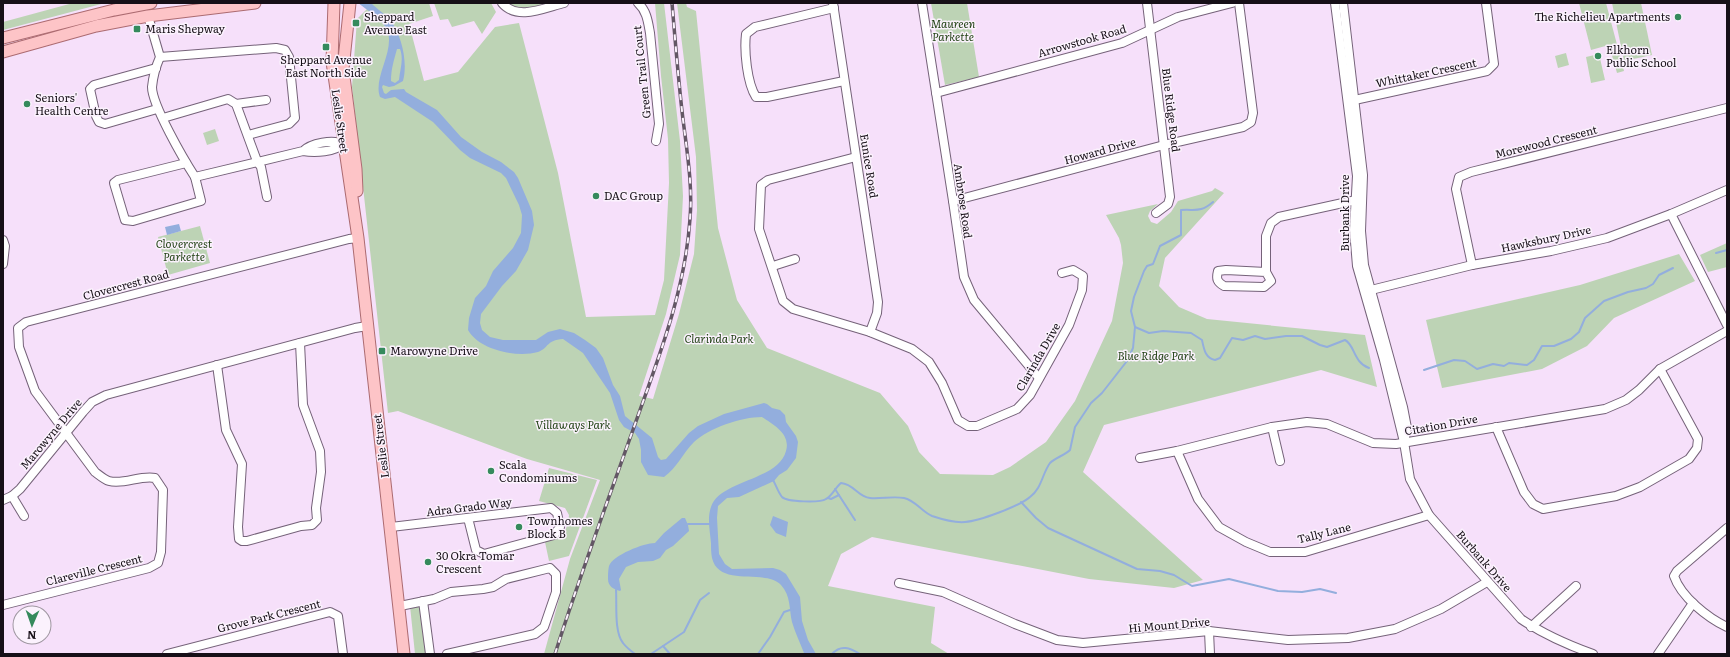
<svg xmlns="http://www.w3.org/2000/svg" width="1730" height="657" viewBox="0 0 1730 657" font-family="Literata,serif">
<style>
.green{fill:#bdd3b5}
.water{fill:#93aedd;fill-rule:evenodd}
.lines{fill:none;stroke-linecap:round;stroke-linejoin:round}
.stream{stroke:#93aedd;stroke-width:2}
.minor-casing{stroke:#756279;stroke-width:10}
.major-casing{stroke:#ac6b71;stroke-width:13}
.minor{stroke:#fff;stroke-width:8}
.major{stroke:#fdc4c7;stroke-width:11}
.rail-casing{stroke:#635765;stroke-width:3.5}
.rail{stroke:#fbf2fd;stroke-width:2;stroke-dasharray:6;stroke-linecap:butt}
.poi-dot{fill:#358a5c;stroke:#fbf2fd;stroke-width:1.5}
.labels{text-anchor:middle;stroke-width:3;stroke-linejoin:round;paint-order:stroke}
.poi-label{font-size:11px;fill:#160f17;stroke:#fbf2fd;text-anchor:start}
.park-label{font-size:11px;font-style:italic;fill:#1b3d0e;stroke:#fbf2fd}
.street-label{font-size:11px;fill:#160f17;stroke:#fbf2fd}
</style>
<rect width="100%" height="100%" fill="#f6e0fa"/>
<g class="green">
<polygon points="73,3 105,3 3,30 3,22"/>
<polygon points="373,3 429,3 433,16 409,24 424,81 458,72 495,27 519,23 558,173 586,317 655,315 664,280 669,183 668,139 661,76 655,3 664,3 680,141 683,196 680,255 666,314 639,396 653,399 679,314 694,254 697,210 696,157 677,3 686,3 687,7 696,11 718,228 737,300 767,348 880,393 908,426 919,452 940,474 993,475 1010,467 1046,442 1075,401 1112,321 1123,263 1121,245 1119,238 1106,215 1158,204 1150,211 1148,216 1151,222 1157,224 1171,212 1178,201 1212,191 1215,188 1224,193 1165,258 1159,286 1179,307 1207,319 1365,335 1377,387 1321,370 1104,425 1083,472 1203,580 1174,588 1089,579 872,537 841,554 828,586 935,607 931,643 949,654 544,654 570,559 600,480 527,459 398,411 388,413 352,87 357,19"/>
<polygon points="434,3 491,3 496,12 482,34 474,21 452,27 448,19 440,20"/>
<path d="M507 3H546C533 7 518 14 507 3Z"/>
<polygon points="931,3 967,3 979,77 945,85"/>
<polygon points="1579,3 1606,3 1624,71 1617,73 1609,45 1591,50"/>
<polygon points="1612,3 1641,3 1652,55 1624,61"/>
<polygon points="1566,53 1569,65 1558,68 1555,56"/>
<polygon points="1599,54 1605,80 1591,83 1586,57"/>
<polygon points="215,129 219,141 207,145 203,133"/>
<polygon points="200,226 210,263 168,275 158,237"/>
<polygon points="1727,243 1727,267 1708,272 1700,255"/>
<polygon points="1679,254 1695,281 1614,318 1587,346 1542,369 1442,388 1426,320 1580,285"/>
<path d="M549 468 597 480 569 556 549 561 545 542C562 537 567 534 569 515L565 508 539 501Z"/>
<polygon points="410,606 418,606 420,609 426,654 415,654"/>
</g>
<g class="water">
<path d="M358 3H371C377 9 385 14 390 20 402 35 408 63 403 81L394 86 389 87 383 85 382 87 384 93 386 94 391 90 404 89 406 92 437 110 461 137 482 152 501 162 514 172 518 178 532 211 534 225 528 250 516 271 502 286 481 314 480 323 482 330 490 337 503 340H536L548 332 560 329 574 333 585 340 596 348 603 358 613 385 620 396 625 416 652 438 658 457 661 460 666 459 689 433 698 426 724 414 764 403 767 404 772 408 780 410 785 415 786 422 796 436 798 442 796 458 787 470 779 475 774 481 739 497 727 498 718 506 717 518 719 554 725 564 732 569 773 568 780 570 786 574 800 597 802 621 808 640 816 654H805L804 653C800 643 795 632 792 622 789 609 791 596 781 585 765 568 719 588 712 558 711 553 711 548 711 543 710 531 707 518 711 507 720 480 778 481 786 451 791 434 774 425 762 417 741 417 709 428 694 442 683 453 677 468 664 477L648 475 641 462V450L639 439 635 433 624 427 619 420 610 393 583 353 563 339C546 340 549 348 538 352 517 358 479 350 468 330L469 318 475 298 486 286 493 271 513 248 521 233 522 215 519 205 506 178 501 173 470 158 460 150 433 122 395 97 385 99 380 97C372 76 400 45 384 25 378 16 367 10 358 3ZM397 49H400C404 60 400 69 399 80L395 83 391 81C391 69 394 60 397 49Z"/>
<polygon points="179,224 181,231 167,235 165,227"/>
<polygon points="773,516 788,522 786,537 776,533 770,525"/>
<path d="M682 518H685L688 525 689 531 673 546 666 550 660 558 653 561 638 562 626 567 619 579 621 590 620 591C613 589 608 586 608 579 608 575 608 570 609 566 613 555 644 543 655 543L664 533Z"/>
</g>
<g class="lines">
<g class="stream">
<polyline points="1716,253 1727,250"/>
<path d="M1135 327 1149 333 1163 331 1191 333 1202 340C1204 349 1205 358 1215 360L1220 358 1232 338 1243 340 1255 336 1265 339 1286 336H1302L1320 345 1327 347 1345 340C1355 345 1353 362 1369 368"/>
<polyline points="1424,370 1454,360 1465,361 1477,369 1493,364 1504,366 1509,363 1527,365 1534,360 1542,346 1554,346 1571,339 1579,332 1585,318 1604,301 1628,292 1646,288 1653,284 1659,275 1673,268"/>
<path d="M773 480C776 485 778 492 782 497 787 502 820 503 826 499 832 496 835 488 841 483 854 484 858 497 870 498 881 499 893 496 904 498 915 500 922 512 932 516 941 519 955 523 965 522 979 521 1020 506 1030 497 1042 488 1042 474 1050 463 1055 458 1065 455 1070 450L1075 427 1091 403 1102 393 1127 361 1133 348 1135 327 1131 311 1134 297 1144 271 1147 266 1153 264 1160 246 1181 235V210C1196 209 1200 213 1213 202"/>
<polyline points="835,489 855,520"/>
<polyline points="828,498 831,499 839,495"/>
<polyline points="1021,502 1036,518 1048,528 1137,569 1160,571 1174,575 1192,586 1229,579 1278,591 1302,592 1320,589 1336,593"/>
<polyline points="688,524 711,524"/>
<path d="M616 590C617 604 614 632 623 643 626 647 631 651 635 654"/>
<polyline points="663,646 670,654"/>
<polyline points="651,654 684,632 700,600 709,593"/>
<polyline points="758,654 770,637 784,612 793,609"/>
<path d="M832 654C841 644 850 648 860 654"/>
</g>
<g class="minor-casing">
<g id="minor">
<path d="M502 3C517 21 544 8 564 3"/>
<path d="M638 3C647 11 648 22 650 33L659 124 656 141"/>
<polyline points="833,3 878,302 877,313 870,332"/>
<polyline points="922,3 953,201 964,277 974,300 1039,378"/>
<polyline points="1147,3 1170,197 1168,204 1156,213"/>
<path d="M1335 3 1357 176 1354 230 1357 266 1384 360 1404 442 1410 479 1429 515 1521 619C1543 634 1568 645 1593 654"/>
<polyline points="1343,3 1363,175 1361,231 1364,265 1403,407 1407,428 1404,442"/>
<path d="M834 8 755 27 746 34C744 51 747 83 756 97H767L844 81"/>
<path d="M148 16 160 57C156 66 153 77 152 87 152 105 184 160 195 177L303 151C315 153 335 152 343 144 333 139 311 143 303 151"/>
<polyline points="160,57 276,48 285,50 289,57 295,118 289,124 248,135"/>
<polyline points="156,68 94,85 90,89 96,116 99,122 105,124 157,109"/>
<polyline points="936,93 1122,43 1178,17 1232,3"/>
<polyline points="1350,101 1487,71 1494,64 1486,3"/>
<polyline points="236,104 266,100"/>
<polyline points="163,118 228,99 236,104 257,161 261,167 267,197"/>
<polyline points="856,157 768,180 761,185 759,229 783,301 793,309 870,332 912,349 929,362 942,383 958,420 968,426 977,426 1017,409 1030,395 1069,325 1082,290 1083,276 1073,270 1062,273"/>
<polyline points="186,163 118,180 114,183 125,220 133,221 201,201 195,177"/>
<polyline points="953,201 1164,145 1243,127 1251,122 1253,113 1239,3"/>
<polyline points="1671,214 1727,325"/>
<polyline points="3,240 5,246 3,264"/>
<polyline points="1472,265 1456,189 1459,177 1471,172 1727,108"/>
<polyline points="773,266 795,259"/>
<path d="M1266 272 1271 281 1264 287 1224 286C1217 282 1216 279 1218 271L1226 270 1266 272V236L1271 223 1279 217 1361 199"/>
<polyline points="1367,291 1472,265 1551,251 1607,238 1671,214 1727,190"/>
<polyline points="217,365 226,430 242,464 238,527 239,539 242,541 247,541 301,526 312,525 317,520 316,508 321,472 320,451 303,405 300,343"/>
<polyline points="1272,427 1280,461"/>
<polyline points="1496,427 1524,492 1533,504 1543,509 1616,496 1640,487 1689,459 1697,448 1698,439 1660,369"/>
<polyline points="1177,451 1198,499 1219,527 1246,542 1270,552 1305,552 1429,515"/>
<polyline points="1140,458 1177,451 1272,427 1307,422 1327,424 1373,443 1396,444 1605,409 1626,400 1639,390 1660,369 1727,331"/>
<polyline points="12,496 24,516"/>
<polyline points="3,500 12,496 20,489 83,412 92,402 106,395 355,328 367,326"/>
<polyline points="391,527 551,508 557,513 560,527 554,535 484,554 476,550 468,518"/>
<path d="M1727 528 1677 571 1674 576C1681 597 1708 618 1727 627"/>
<polyline points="899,583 943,592 1015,624 1057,640 1083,643 1209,631 1288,640 1348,638 1395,629 1441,609 1487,582"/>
<polyline points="423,601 430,654"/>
<path d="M3 605 149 568 158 563 161 552 163 490 155 478C140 475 124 485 109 481 105 480 99 475 95 472L35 391 19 347 18 328 26 322 349 239 358 238"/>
<polyline points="400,606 434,599 451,592 483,589 493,587 506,579 550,568 556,574 556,592 544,627 535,634 447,654"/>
<polyline points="1531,627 1576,586"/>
<polyline points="1209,631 1210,654"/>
<polyline points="167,654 330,612 338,616 343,654"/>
<polyline points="1658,654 1693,603"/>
</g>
</g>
<g class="major-casing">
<g id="major">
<polyline points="334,3 332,62 358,238 404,654"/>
<polyline points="350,3 343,69 356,169 357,191"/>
<polyline points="3,38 114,10 151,3"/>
<polyline points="3,52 96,26 148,16 255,3"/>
</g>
</g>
<use href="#minor" class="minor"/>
<use href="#major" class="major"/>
<g class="rail-casing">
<path id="rail" d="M555 654C579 578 607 503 634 427 658 359 685 292 690 219 693 183 686 146 682 111 678 75 675 39 672 3"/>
</g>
<use href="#rail" class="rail"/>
</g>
<g class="poi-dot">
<circle cx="1678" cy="17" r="4"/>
<rect x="352" y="19" width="8" height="8" rx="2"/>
<rect x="133" y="25" width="8" height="8" rx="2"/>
<rect x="322" y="43" width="8" height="8" rx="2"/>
<circle cx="1598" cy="56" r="4"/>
<circle cx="27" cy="104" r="4"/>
<circle cx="596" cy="196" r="4"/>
<rect x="378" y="347" width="8" height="8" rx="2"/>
<circle cx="491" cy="471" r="4"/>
<circle cx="519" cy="527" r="4"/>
<circle cx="428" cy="562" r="4"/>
</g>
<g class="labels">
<g class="poi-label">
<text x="364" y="21">Sheppard<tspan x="364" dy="13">Avenue East</tspan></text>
<text x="1670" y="21" text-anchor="end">The Richelieu Apartments</text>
<text x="145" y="33">Maris Shepway</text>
<text x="1606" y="54">Elkhorn<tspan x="1606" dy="13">Public School</tspan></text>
<text x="326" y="64" text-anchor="middle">Sheppard Avenue<tspan x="326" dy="13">East North Side</tspan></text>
<text x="35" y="102">Seniors'<tspan x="35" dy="13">Health Centre</tspan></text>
<text x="604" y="200">DAC Group</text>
<text x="390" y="355">Marowyne Drive</text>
<text x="499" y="469">Scala<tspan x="499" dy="13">Condominums</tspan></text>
<text x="527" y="525">Townhomes<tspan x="527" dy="13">Block B</tspan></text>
<text x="436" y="560">30 Okra Tomar<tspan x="436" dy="13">Crescent</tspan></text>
</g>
<g class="park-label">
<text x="953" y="28">Maureen<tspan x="953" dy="13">Parkette</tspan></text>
<text x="184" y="248">Clovercrest<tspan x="184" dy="13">Parkette</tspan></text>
<text x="719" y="343">Clarinda Park</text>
<text x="1156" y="360">Blue Ridge Park</text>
<text x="573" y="429">Villaways Park</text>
</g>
<g class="street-label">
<text transform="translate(1082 41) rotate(-16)" y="4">Arrowstook Road</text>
<text transform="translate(642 72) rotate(-96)" y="4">Green Trail Court</text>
<text transform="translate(1426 73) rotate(-12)" y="4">Whittaker Crescent</text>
<text transform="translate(1171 110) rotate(83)" y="4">Blue Ridge Road</text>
<text transform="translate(340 121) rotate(82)" y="4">Leslie Street</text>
<text transform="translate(1546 142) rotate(-14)" y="4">Morewood Crescent</text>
<text transform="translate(1100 151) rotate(-15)" y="4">Howard Drive</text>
<text transform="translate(869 166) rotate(81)" y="4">Eunice Road</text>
<text transform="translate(963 201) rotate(82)" y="4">Ambrose Road</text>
<text transform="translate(1345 213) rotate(-90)" y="4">Burbank Drive</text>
<text transform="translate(1546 239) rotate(-12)" y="4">Hawksbury Drive</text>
<text transform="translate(126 285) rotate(-15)" y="4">Clovercrest Road</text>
<text transform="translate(1038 357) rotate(-60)" y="4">Clarinda Drive</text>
<text transform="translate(1441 425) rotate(-10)" y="4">Citation Drive</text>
<text transform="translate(51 434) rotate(-50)" y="4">Marowyne Drive</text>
<text transform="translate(381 446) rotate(-97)" y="4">Leslie Street</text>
<text transform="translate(469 507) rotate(-7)" y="4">Adra Grado Way</text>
<text transform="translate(1324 533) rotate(-14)" y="4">Tally Lane</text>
<text transform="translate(1484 561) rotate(49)" y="4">Burbank Drive</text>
<text transform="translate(94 570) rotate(-14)" y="4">Clareville Crescent</text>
<text transform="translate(269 616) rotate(-14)" y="4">Grove Park Crescent</text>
<text transform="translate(1169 625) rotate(-5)" y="4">Hi Mount Drive</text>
</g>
</g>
<rect width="1730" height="657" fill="none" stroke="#160f17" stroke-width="8"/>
<g transform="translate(32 625) rotate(182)"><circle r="19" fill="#fbf2fd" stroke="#9f97a1"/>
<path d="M0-3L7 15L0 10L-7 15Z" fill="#358a5c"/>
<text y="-6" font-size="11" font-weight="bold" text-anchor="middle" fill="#160f17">N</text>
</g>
</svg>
